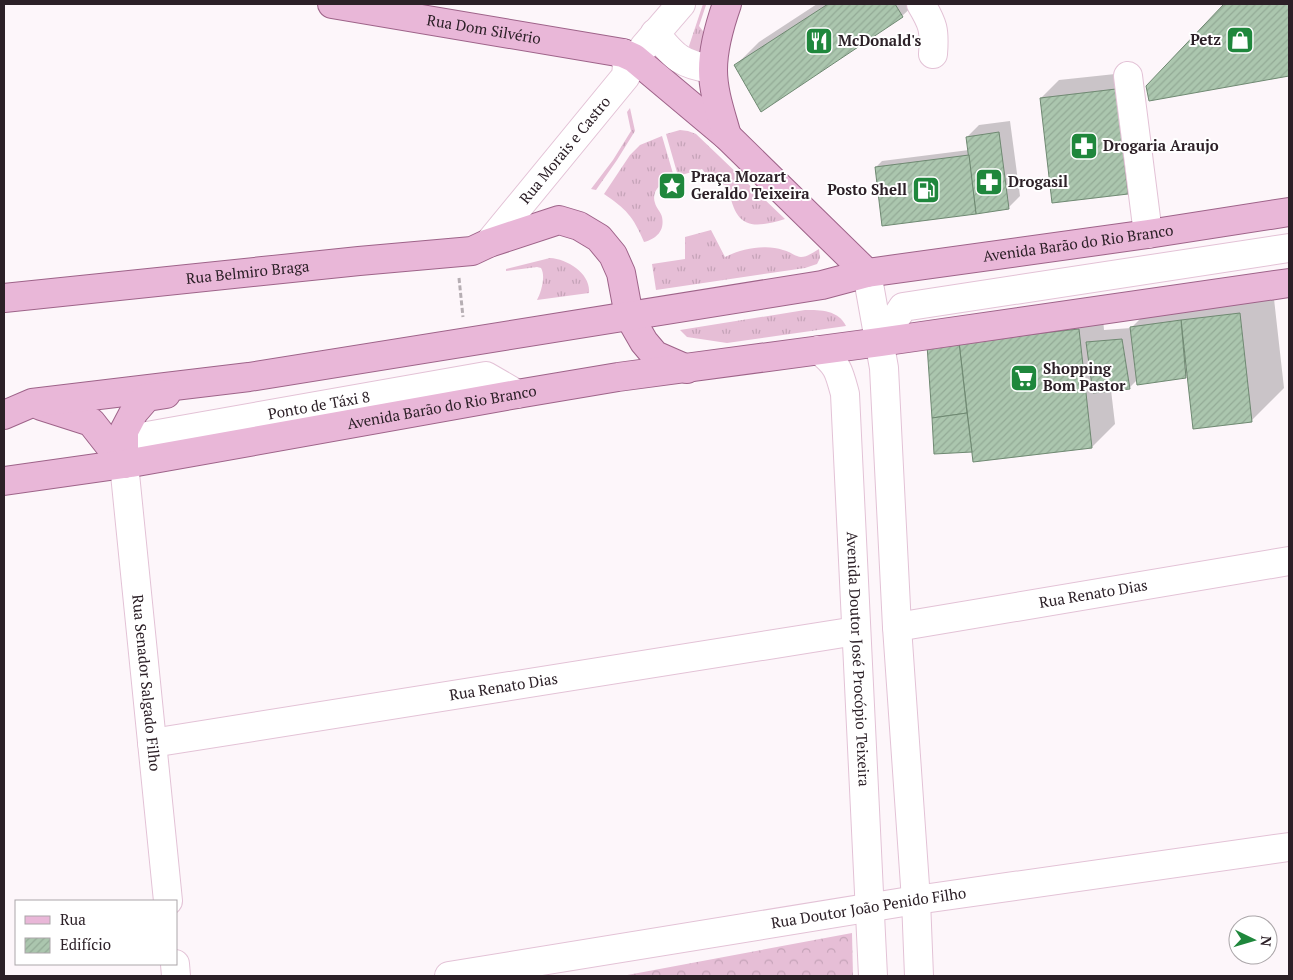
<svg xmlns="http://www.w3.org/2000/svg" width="1293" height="980" viewBox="0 0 1293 980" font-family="'PT Serif',serif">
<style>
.grass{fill:url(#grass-tufts)}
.forest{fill:url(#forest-crowns)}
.shadow{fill:#0003}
.building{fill:url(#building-hatch);stroke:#6f8972}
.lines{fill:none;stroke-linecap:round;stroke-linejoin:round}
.minor-casing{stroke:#e3c2d6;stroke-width:30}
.major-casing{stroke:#9e6389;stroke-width:30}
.path{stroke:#b6aeb3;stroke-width:3;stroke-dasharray:5 2.5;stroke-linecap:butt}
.minor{stroke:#fff;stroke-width:28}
.major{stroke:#e9b7d8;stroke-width:28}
.labels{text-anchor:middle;stroke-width:4;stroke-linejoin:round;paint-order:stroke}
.street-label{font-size:15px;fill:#2c2027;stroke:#fff}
.poi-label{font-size:15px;font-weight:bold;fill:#2c2027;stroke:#fff;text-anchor:start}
</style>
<defs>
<pattern id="grass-tufts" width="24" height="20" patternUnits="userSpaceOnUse" patternTransform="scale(1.25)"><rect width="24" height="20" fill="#e6bed6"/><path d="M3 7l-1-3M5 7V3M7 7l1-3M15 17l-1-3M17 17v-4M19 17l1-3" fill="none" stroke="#c5a3b8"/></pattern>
<pattern id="forest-crowns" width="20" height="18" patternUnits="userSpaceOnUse" patternTransform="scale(1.25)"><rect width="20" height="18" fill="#e6bed6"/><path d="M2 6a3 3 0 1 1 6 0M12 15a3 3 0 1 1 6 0" fill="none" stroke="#c5a3b8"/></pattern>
<pattern id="building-hatch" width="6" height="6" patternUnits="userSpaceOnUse" patternTransform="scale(1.25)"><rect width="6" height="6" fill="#abc6ae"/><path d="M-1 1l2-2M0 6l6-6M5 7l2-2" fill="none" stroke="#93aa96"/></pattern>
</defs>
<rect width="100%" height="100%" fill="#fdf6fa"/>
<g class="grass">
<polygon points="703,4 706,4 706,5 699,26 706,35 704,61 691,51 689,46"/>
<polygon points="630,108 635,131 617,160 596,190 591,189 613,160 631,131 627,112"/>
<path d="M680 130 688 131 696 134 785 219C747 231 735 225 728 186L711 180 702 169 678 176 666 134Z"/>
<path d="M662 136 674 177C663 182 651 189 655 203 656 208 661 212 662 217 665 231 656 239 644 242 633 216 626 209 604 194L630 155 640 145Z"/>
<path d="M711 230 725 257C741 249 766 244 783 250 789 251 796 257 801 257 807 257 814 252 819 249L820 258 817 264 805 268 656 290 652 264 685 259V237Z"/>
<path d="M550 258C568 259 591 274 589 293L537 300C541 293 546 276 541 268L537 267 506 271V269Z"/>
<path d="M805 310C821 310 838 310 846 326L727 343 687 337 680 330Z"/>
</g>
<polygon class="forest" points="852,933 853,976 622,976"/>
<g class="shadow">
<polygon points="817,4 915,4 902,16 762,110 736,65 759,42"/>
<polygon points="1225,4 1289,4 1289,74 1150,100 1147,86"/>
<polygon points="1134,72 1146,175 1128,193 1041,98 1059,80"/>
<polygon points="1010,121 1020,196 1008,208 876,167 882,161 969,150 967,137 979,125"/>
<polygon points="1272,281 1284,388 1251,421 1188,374 1186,377 1138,379 1129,388 1111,390 1115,424 1092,447 973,449 928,346 1102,306 1104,330 1131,328 1143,316"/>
</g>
<g class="building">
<polygon points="828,4 895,4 903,17 761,112 734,65"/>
<polygon points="1224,4 1289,4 1289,76 1149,101 1146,86"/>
<polygon points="1116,89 1128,194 1052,203 1040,98"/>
<polygon points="999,132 1009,209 976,214 966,137"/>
<polygon points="969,155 976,214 882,226 875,167"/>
<polygon points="1240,313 1252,422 1193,429 1181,320"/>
<polygon points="1181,320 1186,378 1137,385 1130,327"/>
<polygon points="1079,329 1092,448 973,462 959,342"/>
<polygon points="1122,339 1130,389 1093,393 1086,342"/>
<polygon points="959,342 967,413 932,418 927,345"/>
<polygon points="967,413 972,452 934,454 932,418"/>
</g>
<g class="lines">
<g class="minor-casing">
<g id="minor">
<path d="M921 4C933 24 935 30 933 54"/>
<path d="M655 33C674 57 682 65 713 69"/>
<polyline points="644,47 681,4"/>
<polyline points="1128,76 1148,234"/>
<path id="s1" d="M489 243 626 76 627 65 623 53"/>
<polyline points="867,273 884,368 897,627 916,900 919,976"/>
<polyline points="880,342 903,307 1289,248"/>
<path id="s2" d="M819 350C838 365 839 371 845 394L873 976"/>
<path id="s3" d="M131 463 147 436 486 376 517 394"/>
<path id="s4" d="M124 464 168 901"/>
<path id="s5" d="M897 627 1289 561"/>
<path id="s6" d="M152 743 856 631"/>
<polyline points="175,964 176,976"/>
<path id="s7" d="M449 976 916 900 1289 847"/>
</g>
</g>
<g class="major-casing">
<g id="major">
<path id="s8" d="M332 4 623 53 634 58 727 136 867 273"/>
<path d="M727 136C721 114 713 92 713 70 713 48 720 24 727 4"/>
<path id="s9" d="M4 298 359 261 472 251 489 243 559 220 579 226 599 238 613 255 621 273 629 316 644 342 655 355 687 369"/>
<polyline points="41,406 91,422 124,464"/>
<path id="s10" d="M4 415 32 403 249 377 822 285 867 273 1148 234 1289 212"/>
<polyline points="124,464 124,431 134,412 147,397 166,394"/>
<path id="s11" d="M4 481 131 463 517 394 618 377 880 342 1289 283"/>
</g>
</g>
<polyline class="path" points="459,278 463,317"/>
<use href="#minor" class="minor"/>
<use href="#major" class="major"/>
</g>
<defs>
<g id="shop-square" transform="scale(1.4375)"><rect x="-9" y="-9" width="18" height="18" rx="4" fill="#1f873c" stroke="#fff"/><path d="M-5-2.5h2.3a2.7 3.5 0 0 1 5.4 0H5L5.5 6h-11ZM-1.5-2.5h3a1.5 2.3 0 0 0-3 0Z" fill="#fff"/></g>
<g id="restaurant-square" transform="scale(1.4375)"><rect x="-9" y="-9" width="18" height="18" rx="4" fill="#1f873c" stroke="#fff"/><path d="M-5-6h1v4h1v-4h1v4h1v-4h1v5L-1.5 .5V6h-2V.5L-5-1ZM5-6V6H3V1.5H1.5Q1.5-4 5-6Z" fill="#fff"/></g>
<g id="pharmacy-square" transform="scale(1.4375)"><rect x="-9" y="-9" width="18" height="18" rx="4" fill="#1f873c" stroke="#fff"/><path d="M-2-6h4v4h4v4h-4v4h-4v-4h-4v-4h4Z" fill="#fff"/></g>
<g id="sight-square" transform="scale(1.4375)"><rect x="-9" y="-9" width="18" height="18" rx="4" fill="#1f873c" stroke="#fff"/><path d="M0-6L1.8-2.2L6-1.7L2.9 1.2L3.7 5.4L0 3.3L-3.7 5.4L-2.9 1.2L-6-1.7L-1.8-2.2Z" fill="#fff"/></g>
<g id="fuel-square" transform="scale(1.4375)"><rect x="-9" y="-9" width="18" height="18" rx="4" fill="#1f873c" stroke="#fff"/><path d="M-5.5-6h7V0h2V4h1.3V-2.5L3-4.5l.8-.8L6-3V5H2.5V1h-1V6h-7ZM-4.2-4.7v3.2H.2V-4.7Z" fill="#fff"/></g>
<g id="supermarket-square" transform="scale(1.4375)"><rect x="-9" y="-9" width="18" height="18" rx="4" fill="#1f873c" stroke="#fff"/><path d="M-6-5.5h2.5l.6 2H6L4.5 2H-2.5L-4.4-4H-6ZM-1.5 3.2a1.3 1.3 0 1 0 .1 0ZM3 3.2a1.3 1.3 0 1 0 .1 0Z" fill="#fff"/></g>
</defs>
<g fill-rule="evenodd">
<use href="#shop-square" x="1240" y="40"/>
<use href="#restaurant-square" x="819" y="41"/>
<use href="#pharmacy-square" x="1084" y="146"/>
<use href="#pharmacy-square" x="989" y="182"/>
<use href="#sight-square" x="672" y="186"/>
<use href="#fuel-square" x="926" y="190"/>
<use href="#supermarket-square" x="1024" y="378"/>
</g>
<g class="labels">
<g class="street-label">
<text dy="5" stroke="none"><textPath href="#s8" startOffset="154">Rua Dom Silvério</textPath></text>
<text dy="5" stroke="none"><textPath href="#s1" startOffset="120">Rua Morais e Castro</textPath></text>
<text dy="5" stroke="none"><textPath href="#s10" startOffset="1089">Avenida Barão do Rio Branco</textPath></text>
<text dy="5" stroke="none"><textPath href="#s9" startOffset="245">Rua Belmiro Braga</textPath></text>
<text dy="5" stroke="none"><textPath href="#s3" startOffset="206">Ponto de Táxi 8</textPath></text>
<text dy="5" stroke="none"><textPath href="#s11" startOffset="444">Avenida Barão do Rio Branco</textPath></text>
<text dy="5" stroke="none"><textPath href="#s5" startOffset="199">Rua Renato Dias</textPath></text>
<text dy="5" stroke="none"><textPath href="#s2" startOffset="318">Avenida Doutor José Procópio Teixeira</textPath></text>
<text dy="5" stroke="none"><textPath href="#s4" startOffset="220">Rua Senador Salgado Filho</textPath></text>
<text dy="5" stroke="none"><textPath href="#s6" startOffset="356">Rua Renato Dias</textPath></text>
<text dy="5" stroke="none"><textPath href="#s7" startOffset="425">Rua Doutor João Penido Filho</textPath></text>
</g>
<g class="poi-label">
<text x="1221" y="45" text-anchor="end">Petz</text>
<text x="838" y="46">McDonald's</text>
<text x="1103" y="151">Drogaria Araujo</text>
<text x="691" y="182">Praça Mozart<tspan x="691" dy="17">Geraldo Teixeira</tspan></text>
<text x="1008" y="187">Drogasil</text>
<text x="907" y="195" text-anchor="end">Posto Shell</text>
<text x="1043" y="374">Shopping<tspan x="1043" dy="17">Bom Pastor</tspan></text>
</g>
</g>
<rect width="1293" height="980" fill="none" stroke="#2c2027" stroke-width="10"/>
<rect x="15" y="900" width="162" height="65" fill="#ffffff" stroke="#aba6a9"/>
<rect x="25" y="916" width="25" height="8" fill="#e9b7d8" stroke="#aba6a9"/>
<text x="60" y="925" font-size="15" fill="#2c2027">Rua</text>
<rect x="25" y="938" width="25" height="15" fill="url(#building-hatch)" stroke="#aba6a9"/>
<text x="60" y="950" font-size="15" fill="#2c2027">Edifício</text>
<g transform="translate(1253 940) rotate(95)"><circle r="24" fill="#ffffff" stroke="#aba6a9"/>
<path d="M0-4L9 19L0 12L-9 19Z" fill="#1f873c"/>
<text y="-8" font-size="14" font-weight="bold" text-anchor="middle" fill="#2c2027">N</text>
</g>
</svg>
